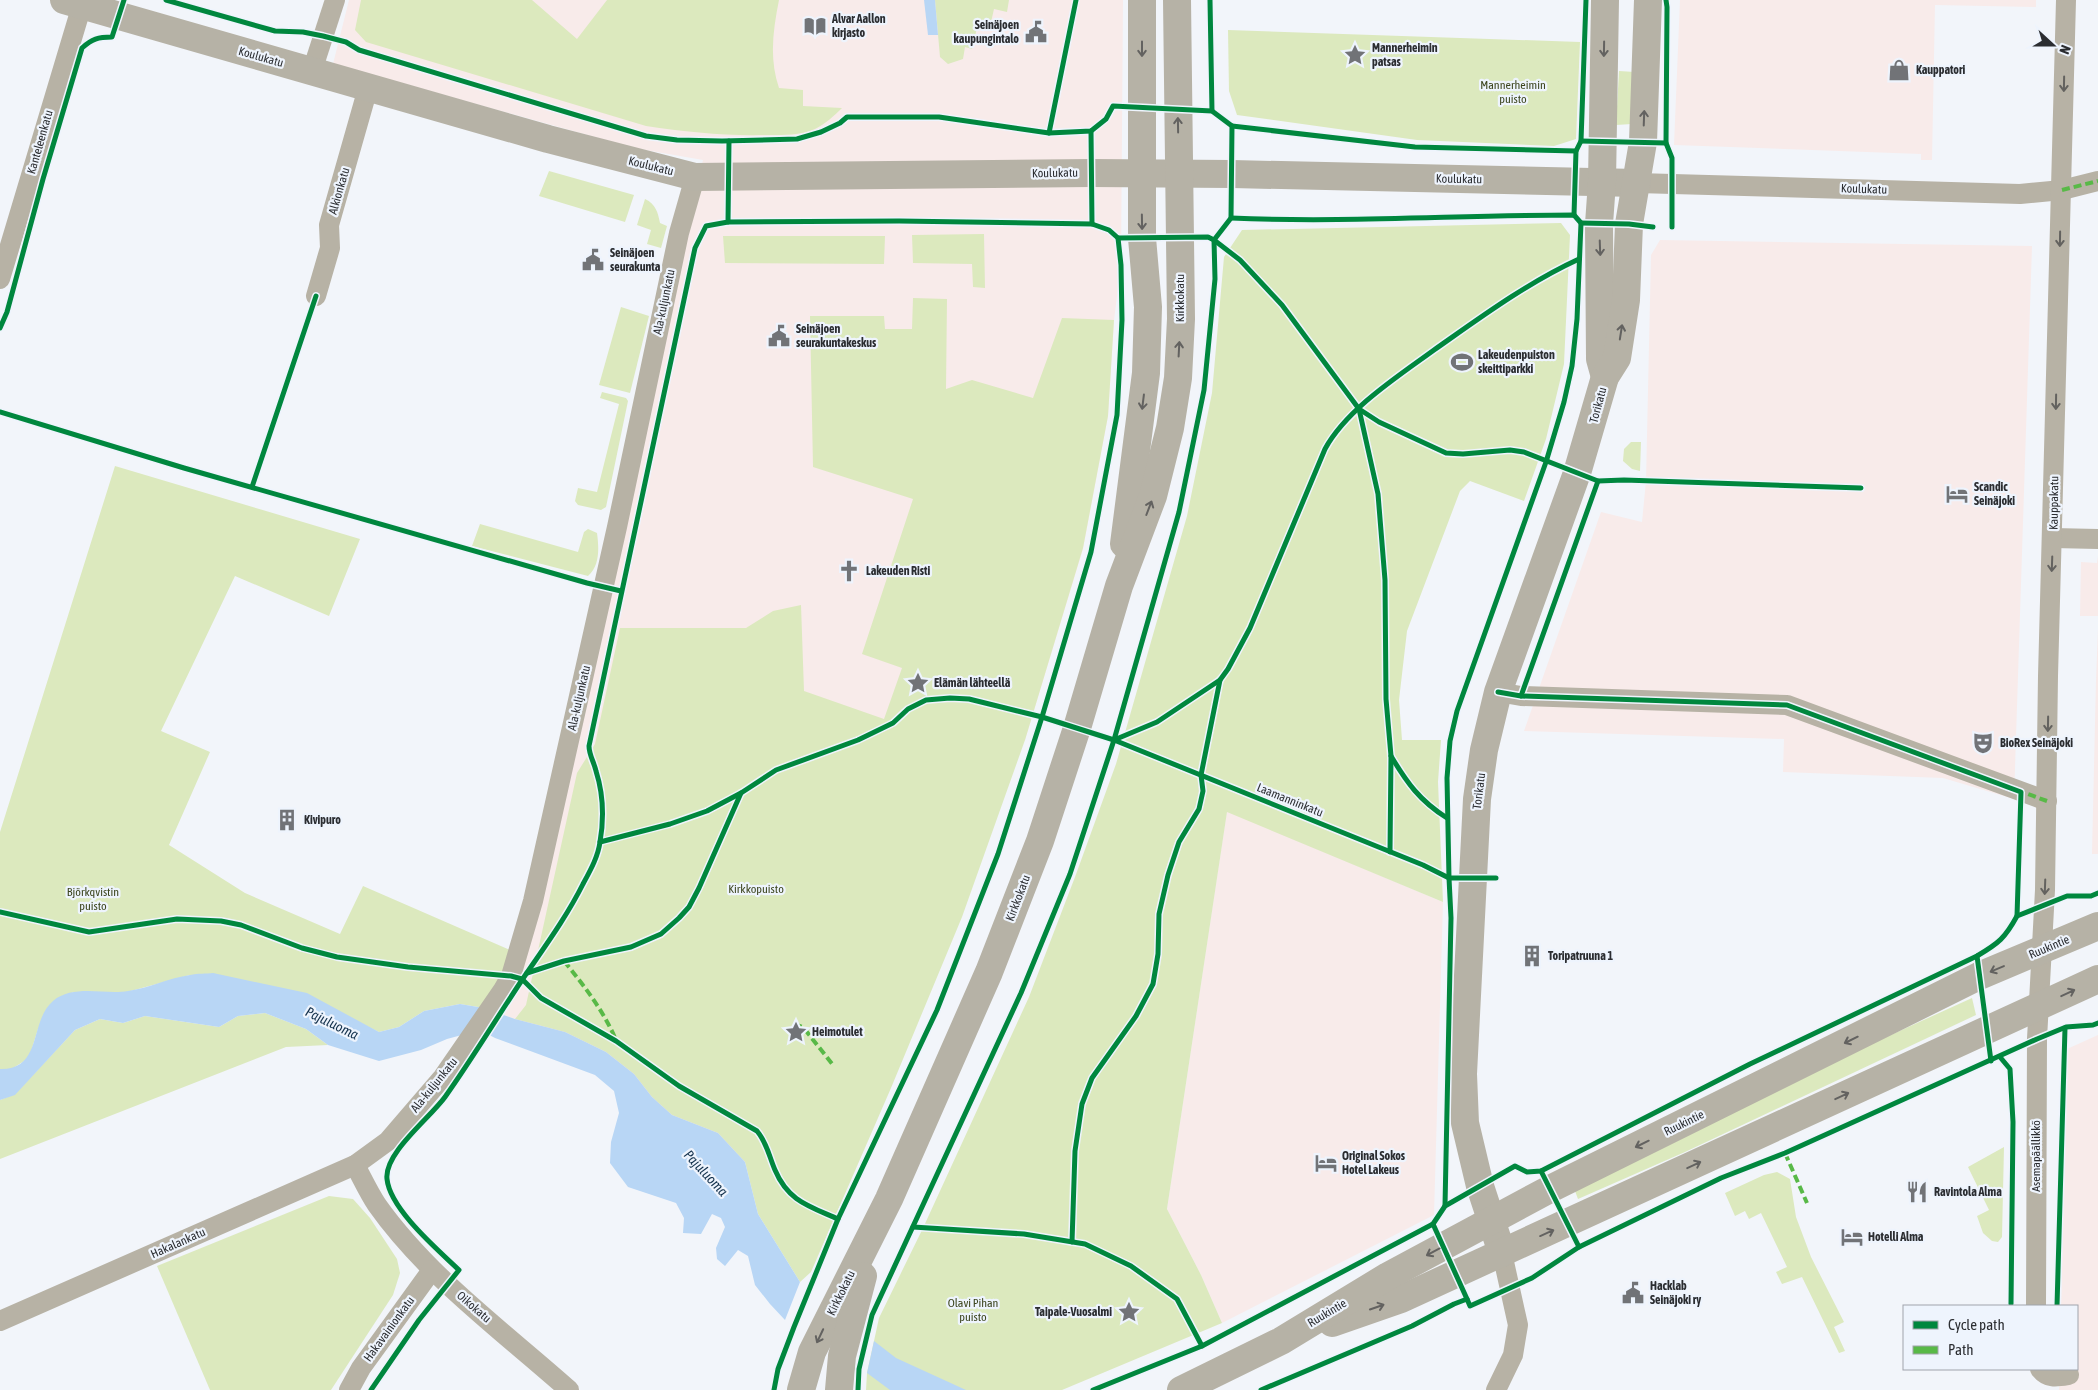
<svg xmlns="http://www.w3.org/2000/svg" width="2098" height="1390" viewBox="0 0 2098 1390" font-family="'Asap Condensed',sans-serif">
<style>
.commercial{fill:#f8ebea}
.green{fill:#dce9be}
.water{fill:#b8d6f5}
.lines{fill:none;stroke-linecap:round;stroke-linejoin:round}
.street{stroke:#b7b2a5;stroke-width:20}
.secondary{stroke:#b6b2a6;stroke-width:28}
.quiet{stroke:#58b947;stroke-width:4;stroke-dasharray:8 4;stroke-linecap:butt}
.cycleway-casing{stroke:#eef4fd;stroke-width:8}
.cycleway{stroke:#00873e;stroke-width:5}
.oneway{stroke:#636260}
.oneway2{stroke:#63625f}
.labels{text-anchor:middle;stroke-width:4.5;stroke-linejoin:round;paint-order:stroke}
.poi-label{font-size:12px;font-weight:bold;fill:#2b2d31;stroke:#eef4fd;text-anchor:start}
.street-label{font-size:12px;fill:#2b2d31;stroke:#eef4fd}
.park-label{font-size:12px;fill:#3b441d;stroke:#eef4fd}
.water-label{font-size:14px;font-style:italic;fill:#13314c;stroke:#eef4fd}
</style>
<rect width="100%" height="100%" fill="#f2f5fa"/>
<g class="commercial">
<polygon points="349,0 1123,0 1121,265 1114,320 1108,416 1083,549 1025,740 745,1162 515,1019 493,1011 511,976 703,160 634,148 333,64"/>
<polygon points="1680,0 2036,0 2036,7 1935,5 1932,160 1921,160 1921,154 1674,145"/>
<polygon points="1660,240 2032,246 2014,799 1943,778 1783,772 1784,739 1524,731 1601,512 1642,522 1646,481 1651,255"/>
<polygon points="2098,556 2098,616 2080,616 2081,562 2097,563"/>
<polygon points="2098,629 2098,854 2092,854 2096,680"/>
<polygon points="1227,811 1443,902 1434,1215 1222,1323 1201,1275 1167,1209"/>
<polygon points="2098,1035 2098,1390 2059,1390 2060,1369 2077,1369 2077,1306 2061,1306 2067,1049"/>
</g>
<g class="green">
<path d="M361 0H532L577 39 607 0H779C773 30 769 59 779 88L803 90V106L842 108C834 116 825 124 815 129 799 136 782 135 765 135 725 136 686 132 646 126L366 42 355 30Z"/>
<polygon points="935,0 1009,0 1007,12 994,9 989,31 977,28 972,49 965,47 963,59 948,64 940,57"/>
<polygon points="1228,30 1580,42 1576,139 1554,146 1417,140 1237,115 1229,91"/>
<polygon points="1619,71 1635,72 1632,124 1616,125"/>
<polygon points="549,171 634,195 625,222 539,196"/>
<path d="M645 199C656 204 658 213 660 223L667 226 661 248 647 244 651 230 637 225Z"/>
<polygon points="1561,223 1570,235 1564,364 1546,439 1524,501 1470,481 1460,491 1407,631 1399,700 1402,740 1441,740 1438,782 1443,902 1227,812 1167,1209 1201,1275 1222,1323 1062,1390 866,1390 867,1373 879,1318 923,1228 1029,997 1075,877 1116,764 1187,516 1212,393 1224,257 1242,230"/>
<polygon points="984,234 985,288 973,287 972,264 913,263 912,235"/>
<polygon points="723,236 885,236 884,264 725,263"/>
<polygon points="913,298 947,299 946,389 972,380 1033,398 1062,318 1114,320 1108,416 1083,548 1025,740 962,917 891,1088 811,1272 800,1282 758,1214 745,1162 718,1133 672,1115 652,1097 634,1074 606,1052 565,1032 515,1019 526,1005 577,773 595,744 620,628 746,628 773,611 801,605 804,691 884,719 902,668 862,654 913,499 813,467 810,316 884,316 885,329 912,329"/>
<polygon points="621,307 649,316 630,393 599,385"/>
<polygon points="602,392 626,398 628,401 606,507 601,510 578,505 575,501 578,488 597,492 619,404 600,398"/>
<polygon points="1631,442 1641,442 1640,471 1632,469 1623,461 1624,449"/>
<polygon points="115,466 360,539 329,616 235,576 161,731 210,752 169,845 245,893 340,934 363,886 510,950 503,971 484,1008 460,1004 424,1011 399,1027 379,1032 358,1022 190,975 127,992 73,992 38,1029 29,1058 10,1070 0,1069 0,832"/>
<path d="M480 524 578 552 584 532 588 529 597 533C599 548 600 566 588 576L472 546Z"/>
<polygon points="1972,998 1976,1015 1685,1152 1578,1199 1575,1191 1794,1079"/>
<polygon points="265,1013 306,1029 328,1045 286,1047 0,1159 0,1100 15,1094 75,1030 100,1019 123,1023 145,1016 219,1027 238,1016"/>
<polygon points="2004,1147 2002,1237 1998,1242 1992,1241 1983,1233 1977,1216 1989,1210 1968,1167"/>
<polygon points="1777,1172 1790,1179 1796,1217 1811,1257 1844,1322 1834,1327 1845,1351 1839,1353 1802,1277 1782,1284 1776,1272 1787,1267 1761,1213 1749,1219 1745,1211 1735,1216 1725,1193 1764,1175"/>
<polygon points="329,1196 353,1199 370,1218 397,1259 400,1273 393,1295 331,1390 210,1390 157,1266"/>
</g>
<g class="water">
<polygon points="924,0 935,0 938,35 928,35"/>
<path d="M213 973 307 993 379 1032 399 1027 424 1011 460 1004 484 1008 515 1019 565 1032 606 1052 634 1074 652 1097 672 1115 718 1133 745 1162 758 1214 800 1282 785 1320 770 1304 755 1285 748 1256 738 1250 725 1266 717 1259 716 1248 725 1227 721 1218 712 1214 701 1234 683 1233 684 1218 676 1203 628 1187 610 1163 611 1142 619 1113 614 1091 595 1075 495 1038 480 1030 447 1039 421 1050 379 1061 328 1045 306 1029 265 1013 238 1016 219 1027 145 1016 123 1023 100 1019 75 1030 15 1095 0 1100V1069C43 1070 29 1021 53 1001 73 984 105 995 128 991 149 988 169 978 190 975 198 973 206 974 213 973Z"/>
<polygon points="874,1341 896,1358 966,1390 890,1390 867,1373"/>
</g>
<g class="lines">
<g class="street">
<polyline points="312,71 335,0"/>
<polyline points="1637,183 2020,194 2062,190 2098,181"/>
<polyline points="0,279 82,5"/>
<polyline points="316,296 330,248 329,225 368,88"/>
<polyline points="2053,538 2098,539"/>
<polyline points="1498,692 1521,696 1787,705 2047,801"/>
<path d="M355 1165C362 1178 369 1193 377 1205 428 1277 504 1332 569 1390"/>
<polyline points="2036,1306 2037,1039 2045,890 2048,676 2066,0"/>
<polyline points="0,1321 355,1165 388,1141 443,1077 503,990 511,976 533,901 617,527 679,233 695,177"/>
<path d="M2040 1369C2048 1379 2057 1377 2069 1375"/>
<polyline points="349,1390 361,1368 432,1270"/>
<polyline points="1496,1390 1513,1355 1518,1325 1502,1253"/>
</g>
<g class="secondary">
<polyline points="64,0 548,139 695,177 1091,173 1232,174 1637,183"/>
<polyline points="1605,377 1600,359 1599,224 1602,182 1605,0"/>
<polyline points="1124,544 1146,373 1148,307 1142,238 1142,0"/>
<polyline points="1502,1253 1480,1186 1465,1123 1463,1074 1477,799 1484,750 1498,692 1577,473 1605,377 1617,358 1626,300 1629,224 1643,142 1648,0"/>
<polyline points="1332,1323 1401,1299 2098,979"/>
<polyline points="801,1390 812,1352 889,1199 989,972 1040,841 1077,728 1119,586 1153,496 1170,428 1178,378 1181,319 1177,0"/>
<polyline points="839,1390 842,1356 863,1276"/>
<polyline points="1181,1390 1281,1341 1388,1276 1550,1189 1979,976 2098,926"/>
</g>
<g class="quiet">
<polyline points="2062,190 2098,181"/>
<polyline points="2017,790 2047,801"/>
<path d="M564 961C585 987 603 1010 616 1040"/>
<polyline points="794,1024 803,1027 833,1065"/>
<polyline points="1785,1153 1807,1203"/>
</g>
<g class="cycleway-casing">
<g id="cycleway">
<polyline points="166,0 275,31 303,32 323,36 346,42 359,50 646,136 677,140 722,141 797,139 821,132 840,123 847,117 939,117 1049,133 1091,131 1106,119 1113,106 1212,111 1232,126 1231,218 1214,240 1215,279 1204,390 1179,512 1114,740 1070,874 1021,993 872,1315 859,1369 858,1390"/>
<polyline points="1210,0 1212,111"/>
<polyline points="1666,0 1667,7 1666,143 1672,158 1672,227"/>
<polyline points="1232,126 1415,147 1576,151 1581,141 1586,0"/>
<polyline points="1091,131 1092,224"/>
<polyline points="1049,133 1076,0"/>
<polyline points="1581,141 1666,143"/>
<polyline points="1574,215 1576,151"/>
<path d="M1231 218C1345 223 1460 215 1574 215L1581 223 1577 319 1572 366 1564 402 1546 462 1457 711 1450 741 1447 778 1449 878 1451 918 1445 1206"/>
<polyline points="728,222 899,221 1092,224 1109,230 1118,238 1208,237 1214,240 1240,260 1282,305 1359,409 1379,422 1446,453 1463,454 1510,450 1524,452 1598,481 1624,480 1861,488"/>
<polyline points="1581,223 1629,224 1653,227"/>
<path d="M0 328 7 312 43 179 82 48C92 39 98 37 112 37L124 0"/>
<polyline points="1359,409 1378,494 1385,580 1386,699 1391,756 1390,852"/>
<polyline points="0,412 184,468 587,583 621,591"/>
<polyline points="252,487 316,296"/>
<polyline points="1521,696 1598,481"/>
<path d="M1114 740 1157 722 1220 680 1228 669 1250 628 1325 449C1347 409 1397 377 1434 350 1481 317 1527 283 1579 259"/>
<path d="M1391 756C1407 783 1420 801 1447 818"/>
<polyline points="600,842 670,824 707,811 741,793 776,770 858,740 893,723 908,709 926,700 950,698 969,699 1042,717 1114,740 1423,865 1449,878 1496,878"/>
<path d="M0 912 89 932 177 919 221 921 241 925 302 948 337 957 408 967 511 976 522 979 541 998 616 1041 679 1086 757 1131C767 1143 769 1156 775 1170 788 1201 809 1206 838 1219"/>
<polyline points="2017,916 2067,896 2091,896 2098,893"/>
<polyline points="1977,956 1991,1061"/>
<polyline points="527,973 564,961 631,947 661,934 679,918 689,907 699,888 741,793"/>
<polyline points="2000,1057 2010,1069 2013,1122 2011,1304"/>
<polyline points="1541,1171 1579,1247"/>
<polyline points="1433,1224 1467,1299"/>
<polyline points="913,1227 1024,1234 1085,1244 1131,1266 1177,1299 1202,1346"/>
<polyline points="1072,1242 1075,1151 1082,1104 1092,1078 1136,1016 1153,984 1158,954 1159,914 1168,875 1179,842 1199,809 1203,791 1201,775 1220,680"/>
<polyline points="2057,1306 2065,1028"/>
<path d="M371 1390 419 1320 459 1270C437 1249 390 1209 387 1179 384 1153 430 1118 445 1097 472 1059 496 1019 522 980 543 949 566 918 583 884 590 871 598 857 600 842 604 819 603 793 596 771 594 762 589 755 589 746L695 248 706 226 728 222 729 141"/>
<polyline points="774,1390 778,1369 794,1327 838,1219 937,1010 998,854 1042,717 1091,552 1117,415 1122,320 1121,265 1118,238"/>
<path d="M1093 1390 1202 1346 1433 1224 1445 1206 1515 1166 1527 1172 1541 1171 1750 1064 1977 956C1999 943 2005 938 2017 916L2021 792 1787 705 1521 696 1498 692"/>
<polyline points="1261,1390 1412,1326 1454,1304 1467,1299 1470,1306 1532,1278 1579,1247 1721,1178 1785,1153 2037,1039 2066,1027 2093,1025 2098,1023"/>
</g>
</g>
<use href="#cycleway" class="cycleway"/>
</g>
<defs><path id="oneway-shaft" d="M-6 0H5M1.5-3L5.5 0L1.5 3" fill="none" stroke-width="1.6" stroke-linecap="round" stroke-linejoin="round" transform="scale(1.25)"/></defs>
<g class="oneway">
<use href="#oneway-shaft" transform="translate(1142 49) rotate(90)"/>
<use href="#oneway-shaft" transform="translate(1604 49) rotate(91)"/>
<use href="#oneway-shaft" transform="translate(1644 118) rotate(-88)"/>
<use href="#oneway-shaft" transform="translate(1178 125) rotate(-91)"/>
<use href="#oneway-shaft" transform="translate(1142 222) rotate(89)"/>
<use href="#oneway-shaft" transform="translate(1600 248) rotate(88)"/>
<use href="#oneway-shaft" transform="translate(1621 332) rotate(-81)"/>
<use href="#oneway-shaft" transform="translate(1179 349) rotate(-87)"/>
<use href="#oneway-shaft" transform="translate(1143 402) rotate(97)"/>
<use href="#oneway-shaft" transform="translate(1149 508) rotate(-69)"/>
<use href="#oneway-shaft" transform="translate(1997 969) rotate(157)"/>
<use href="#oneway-shaft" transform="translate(2068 993) rotate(-25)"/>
<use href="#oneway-shaft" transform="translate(1851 1040) rotate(154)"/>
<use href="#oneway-shaft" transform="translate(1842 1096) rotate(-25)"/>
<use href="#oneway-shaft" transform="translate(1642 1144) rotate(154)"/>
<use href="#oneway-shaft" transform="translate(1694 1165) rotate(-25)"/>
<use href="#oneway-shaft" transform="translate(1547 1233) rotate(-24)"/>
<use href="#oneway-shaft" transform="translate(1433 1252) rotate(152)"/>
<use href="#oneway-shaft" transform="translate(1377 1307) rotate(-19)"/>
<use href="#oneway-shaft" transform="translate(820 1336) rotate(115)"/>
</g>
<g class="oneway2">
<use href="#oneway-shaft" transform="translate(2064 84) rotate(91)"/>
<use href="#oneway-shaft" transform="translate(2060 239) rotate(91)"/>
<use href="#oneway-shaft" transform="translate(2056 402) rotate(91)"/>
<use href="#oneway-shaft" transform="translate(2052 564) rotate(92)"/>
<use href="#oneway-shaft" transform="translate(2048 724) rotate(91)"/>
<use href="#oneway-shaft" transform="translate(2045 887) rotate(92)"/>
</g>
<defs>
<g id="library-bare" transform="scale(1.725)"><path d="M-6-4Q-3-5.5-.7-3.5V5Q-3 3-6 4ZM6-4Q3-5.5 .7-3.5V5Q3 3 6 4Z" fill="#717377" stroke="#eef4fd" stroke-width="2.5" paint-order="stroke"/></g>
<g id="civic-bare" transform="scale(1.725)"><path d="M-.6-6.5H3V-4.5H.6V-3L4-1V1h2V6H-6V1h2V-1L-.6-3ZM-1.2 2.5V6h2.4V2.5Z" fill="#717377" stroke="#eef4fd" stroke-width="2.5" paint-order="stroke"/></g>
<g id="sight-bare" transform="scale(1.725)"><path d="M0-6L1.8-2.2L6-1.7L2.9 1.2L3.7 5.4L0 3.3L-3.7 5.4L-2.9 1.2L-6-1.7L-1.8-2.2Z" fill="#717377" stroke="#eef4fd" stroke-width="2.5" paint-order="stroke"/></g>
<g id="shop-bare" transform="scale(1.725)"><path d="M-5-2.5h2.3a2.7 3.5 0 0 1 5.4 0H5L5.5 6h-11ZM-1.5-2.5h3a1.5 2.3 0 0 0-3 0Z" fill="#717377" stroke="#eef4fd" stroke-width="2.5" paint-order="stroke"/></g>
<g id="stadium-bare" transform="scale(1.725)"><path d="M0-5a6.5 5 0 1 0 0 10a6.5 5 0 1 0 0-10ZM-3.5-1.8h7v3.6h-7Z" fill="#717377" stroke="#eef4fd" stroke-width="2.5" paint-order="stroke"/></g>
<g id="hotel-bare" transform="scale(1.725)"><path d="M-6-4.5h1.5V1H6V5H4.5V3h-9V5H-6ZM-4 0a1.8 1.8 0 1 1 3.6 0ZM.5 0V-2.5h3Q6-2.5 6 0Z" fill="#717377" stroke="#eef4fd" stroke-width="2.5" paint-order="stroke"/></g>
<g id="church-bare" transform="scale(1.725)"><path d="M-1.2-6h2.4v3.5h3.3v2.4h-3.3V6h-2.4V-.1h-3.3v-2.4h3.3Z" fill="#717377" stroke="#eef4fd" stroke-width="2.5" paint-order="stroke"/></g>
<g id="theatre-bare" transform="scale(1.725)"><path d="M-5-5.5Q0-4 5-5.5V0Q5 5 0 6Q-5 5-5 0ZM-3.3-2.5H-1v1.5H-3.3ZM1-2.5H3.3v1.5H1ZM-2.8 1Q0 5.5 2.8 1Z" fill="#717377" stroke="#eef4fd" stroke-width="2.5" paint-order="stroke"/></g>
<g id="building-bare" transform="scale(1.725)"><path d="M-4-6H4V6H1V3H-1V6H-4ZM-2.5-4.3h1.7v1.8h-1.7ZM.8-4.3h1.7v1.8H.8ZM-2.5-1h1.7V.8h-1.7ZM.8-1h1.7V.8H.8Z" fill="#717377" stroke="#eef4fd" stroke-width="2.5" paint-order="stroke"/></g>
<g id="restaurant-bare" transform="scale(1.725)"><path d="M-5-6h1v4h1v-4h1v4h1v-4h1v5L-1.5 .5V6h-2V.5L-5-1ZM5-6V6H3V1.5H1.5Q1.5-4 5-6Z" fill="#717377" stroke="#eef4fd" stroke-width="2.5" paint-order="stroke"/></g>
</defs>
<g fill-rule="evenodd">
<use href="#library-bare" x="815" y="26"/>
<use href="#civic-bare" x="1036" y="32"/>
<use href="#sight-bare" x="1355" y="55"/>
<use href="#shop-bare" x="1899" y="70"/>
<use href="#civic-bare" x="593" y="260"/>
<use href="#civic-bare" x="779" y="336"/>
<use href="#stadium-bare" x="1462" y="362"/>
<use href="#hotel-bare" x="1957" y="494"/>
<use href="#church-bare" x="849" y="571"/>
<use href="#sight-bare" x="918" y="683"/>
<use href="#theatre-bare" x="1983" y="743"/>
<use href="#building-bare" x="287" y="820"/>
<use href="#building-bare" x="1532" y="956"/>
<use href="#sight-bare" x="796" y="1032"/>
<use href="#hotel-bare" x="1326" y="1163"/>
<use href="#restaurant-bare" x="1917" y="1192"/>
<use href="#hotel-bare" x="1852" y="1237"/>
<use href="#civic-bare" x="1633" y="1293"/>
<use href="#sight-bare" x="1129" y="1312"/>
</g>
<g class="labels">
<g class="poi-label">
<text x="832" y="23">Alvar Aallon<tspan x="832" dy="14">kirjasto</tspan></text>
<text x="1019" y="29" text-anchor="end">Seinäjoen<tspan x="1019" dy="14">kaupungintalo</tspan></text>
<text x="1372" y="52">Mannerheimin<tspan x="1372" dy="14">patsas</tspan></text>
<text x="1916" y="74">Kauppatori</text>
<text x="610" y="257">Seinäjoen<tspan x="610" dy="14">seurakunta</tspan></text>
<text x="796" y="333">Seinäjoen<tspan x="796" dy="14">seurakuntakeskus</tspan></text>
<text x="1478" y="359">Lakeudenpuiston<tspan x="1478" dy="14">skeittiparkki</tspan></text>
<text x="1974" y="491">Scandic<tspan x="1974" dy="14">Seinäjoki</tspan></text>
<text x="866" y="575">Lakeuden Risti</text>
<text x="934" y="687">Elämän lähteellä</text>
<text x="2000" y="747">BioRex Seinäjoki</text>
<text x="304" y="824">Kivipuro</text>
<text x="1548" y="960">Toripatruuna 1</text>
<text x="812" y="1036">Heimotulet</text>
<text x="1342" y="1160">Original Sokos<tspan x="1342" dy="14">Hotel Lakeus</tspan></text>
<text x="1934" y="1196">Ravintola Alma</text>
<text x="1868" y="1241">Hotelli Alma</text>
<text x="1650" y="1290">Hacklab<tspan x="1650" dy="14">Seinäjoki ry</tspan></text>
<text x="1112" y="1316" text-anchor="end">Taipale-Vuosalmi</text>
</g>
<g class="street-label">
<text transform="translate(261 57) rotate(16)" y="4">Koulukatu</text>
<text transform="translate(40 142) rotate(-74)" y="4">Kanteleenkatu</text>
<text transform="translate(651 166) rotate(14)" y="4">Koulukatu</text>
<text transform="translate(1055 173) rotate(-1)" y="4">Koulukatu</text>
<text transform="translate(1459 179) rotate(1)" y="4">Koulukatu</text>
<text transform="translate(1864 189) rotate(2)" y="4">Koulukatu</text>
<text transform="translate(339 191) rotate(-74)" y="4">Alkionkatu</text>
<text transform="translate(1180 298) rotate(-90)" y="4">Kirkkokatu</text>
<text transform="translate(664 302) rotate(-78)" y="4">Ala-kuljunkatu</text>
<text transform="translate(1598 405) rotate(-75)" y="4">Torikatu</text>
<text transform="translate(2054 503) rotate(-89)" y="4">Kauppakatu</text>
<text transform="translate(579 698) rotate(-77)" y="4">Ala-kuljunkatu</text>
<text transform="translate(1479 791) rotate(-83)" y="4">Torikatu</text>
<text transform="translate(1290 800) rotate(22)" y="4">Laamanninkatu</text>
<text transform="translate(1018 898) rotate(-69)" y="4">Kirkkokatu</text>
<text transform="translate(2049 947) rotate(-23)" y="4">Ruukintie</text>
<text transform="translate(434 1085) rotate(-51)" y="4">Ala-kuljunkatu</text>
<text transform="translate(1684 1123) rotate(-26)" y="4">Ruukintie</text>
<text transform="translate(2036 1156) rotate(-90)" y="4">Asemapäällikkö</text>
<text transform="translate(178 1243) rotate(-24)" y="4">Hakalankatu</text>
<text transform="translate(841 1293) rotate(-64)" y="4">Kirkkokatu</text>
<text transform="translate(474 1307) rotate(41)" y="4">Oikokatu</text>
<text transform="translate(1327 1313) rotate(-31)" y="4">Ruukintie</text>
<text transform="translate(389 1329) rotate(-54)" y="4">Hakavainionkatu</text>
</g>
<g class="park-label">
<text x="1513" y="89">Mannerheimin<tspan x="1513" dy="14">puisto</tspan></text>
<text x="756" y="893">Kirkkopuisto</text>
<text x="93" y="896">Björkqvistin<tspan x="93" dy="14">puisto</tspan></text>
<text x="973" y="1307">Olavi Pihan<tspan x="973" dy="14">puisto</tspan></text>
</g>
<g class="water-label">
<text transform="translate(332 1023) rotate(26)" y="5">Pajuluoma</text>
<text transform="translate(706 1173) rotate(47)" y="5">Pajuluoma</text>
</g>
</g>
<rect x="1903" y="1305" width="175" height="65" fill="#eef4fd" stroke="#a0a4ab"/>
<rect x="1913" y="1321" width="25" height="8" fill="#00873e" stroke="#a0a4ab"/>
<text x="1948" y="1330" font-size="15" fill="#2b2d31">Cycle path</text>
<rect x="1913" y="1346" width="25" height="8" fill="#58b947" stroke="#a0a4ab"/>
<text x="1948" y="1355" font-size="15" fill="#2b2d31">Path</text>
<g transform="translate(2053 45) rotate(111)" stroke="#eef4fd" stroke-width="4" paint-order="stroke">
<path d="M0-4L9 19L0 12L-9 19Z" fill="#2b2d31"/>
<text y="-8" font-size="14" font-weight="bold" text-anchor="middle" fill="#2b2d31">N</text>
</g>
</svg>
